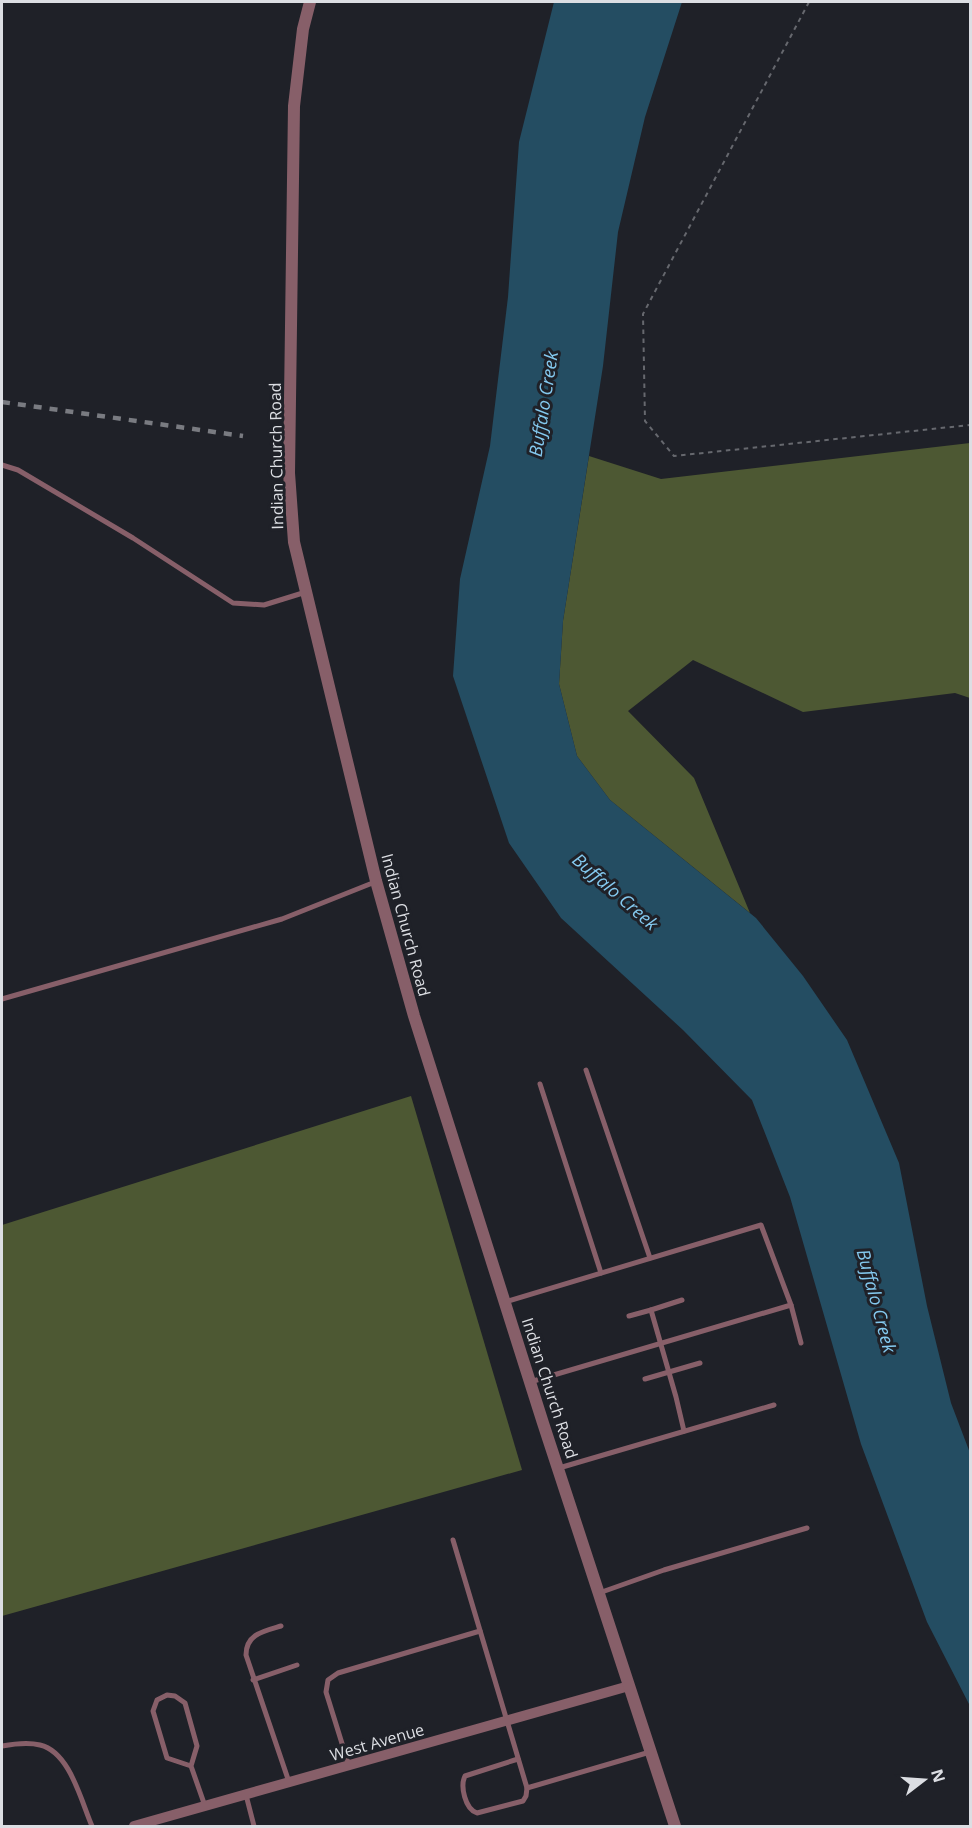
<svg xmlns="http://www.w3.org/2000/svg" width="972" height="1828" viewBox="0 0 972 1828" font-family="'Open Sans',sans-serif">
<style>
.forest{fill:#4d5833}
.water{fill:#244d62}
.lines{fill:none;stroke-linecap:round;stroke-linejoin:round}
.path{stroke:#66686e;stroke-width:2;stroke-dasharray:4.5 4.5;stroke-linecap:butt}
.service{stroke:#875f69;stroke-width:5}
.minor{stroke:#875f69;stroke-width:10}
.tertiary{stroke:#875f69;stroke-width:12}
.rail{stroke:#797b81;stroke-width:4.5;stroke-dasharray:8 8;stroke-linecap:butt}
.labels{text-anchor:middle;stroke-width:6;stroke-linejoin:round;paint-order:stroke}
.street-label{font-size:16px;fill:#dcdee3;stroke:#1f2128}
.water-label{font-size:18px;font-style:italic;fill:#84c9ef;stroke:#1f2128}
</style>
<rect width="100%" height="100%" fill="#1f2128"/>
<g class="forest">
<polygon points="970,443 970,698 955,693 803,712 693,660 628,711 694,778 750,913 610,800 577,756 559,684 563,621 589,456 661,479"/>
<polygon points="411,1096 522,1470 2,1616 2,1225"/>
</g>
<polygon class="water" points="554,2 682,2 645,117 618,232 603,366 563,621 559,684 577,756 610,800 756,918 803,976 847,1040 899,1163 927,1306 951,1403 970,1453 970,1706 927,1622 861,1444 790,1197 752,1100 683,1030 561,918 509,843 453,676 460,579 490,446 508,297 519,142"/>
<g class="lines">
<polyline class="path" points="809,2 643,314 645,421 674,456 970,425"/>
<g class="service">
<polyline points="2,465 18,470 133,538 233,603 264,605 306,592"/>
<polyline points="2,999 282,919 375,882"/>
<polyline points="586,1070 650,1258"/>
<polyline points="540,1084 601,1273"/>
<polyline points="505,1302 761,1225 791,1305"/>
<polyline points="651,1310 682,1300"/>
<polyline points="629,1316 651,1310 676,1397 684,1431"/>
<polyline points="645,1379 700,1363"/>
<polyline points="530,1382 791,1305 801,1343"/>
<polyline points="559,1468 774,1405"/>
<polyline points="453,1540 527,1788 650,1752"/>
<polyline points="599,1593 664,1570 807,1528"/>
<path d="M281 1626C264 1631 246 1634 246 1655L289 1782"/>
<polyline points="253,1680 297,1665"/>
<path d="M2 1746C13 1744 28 1742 40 1745 70 1752 81 1801 92 1826"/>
<path d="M518 1759 465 1776C460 1786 465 1809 477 1813L523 1801 526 1796 527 1788"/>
<polyline points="191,1766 167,1758 153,1711 157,1700 167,1695 175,1696 185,1703 197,1746 191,1766 205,1806"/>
<polyline points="349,1766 326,1692 328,1680 338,1673 480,1631"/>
<polyline points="246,1795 254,1826"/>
</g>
<polyline class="minor" points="134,1826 629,1686"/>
<polyline class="tertiary" points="310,2 303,29 294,106 289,473 294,542 376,881 414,1016 543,1423 675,1826"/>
<polyline class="rail" points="2,402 243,436"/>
</g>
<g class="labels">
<g class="street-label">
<text transform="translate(276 456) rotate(-91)" y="6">Indian Church Road</text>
<text transform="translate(406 925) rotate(75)" y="6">Indian Church Road</text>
<text transform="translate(550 1388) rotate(72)" y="6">Indian Church Road</text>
<text transform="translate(377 1742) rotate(-16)" y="6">West Avenue</text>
</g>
<g class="water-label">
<text transform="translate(544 404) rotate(-81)" y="6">Buffalo Creek</text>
<text transform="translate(615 892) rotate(41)" y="6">Buffalo Creek</text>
<text transform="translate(876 1301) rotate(75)" y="6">Buffalo Creek</text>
</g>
</g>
<rect width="972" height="1828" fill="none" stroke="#dcdee3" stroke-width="6"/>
<g transform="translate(924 1780) rotate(73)" stroke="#1f2128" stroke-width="4.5" paint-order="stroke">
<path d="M0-4.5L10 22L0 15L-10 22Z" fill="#dcdee3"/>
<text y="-9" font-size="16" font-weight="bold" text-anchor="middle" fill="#dcdee3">N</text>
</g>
</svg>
